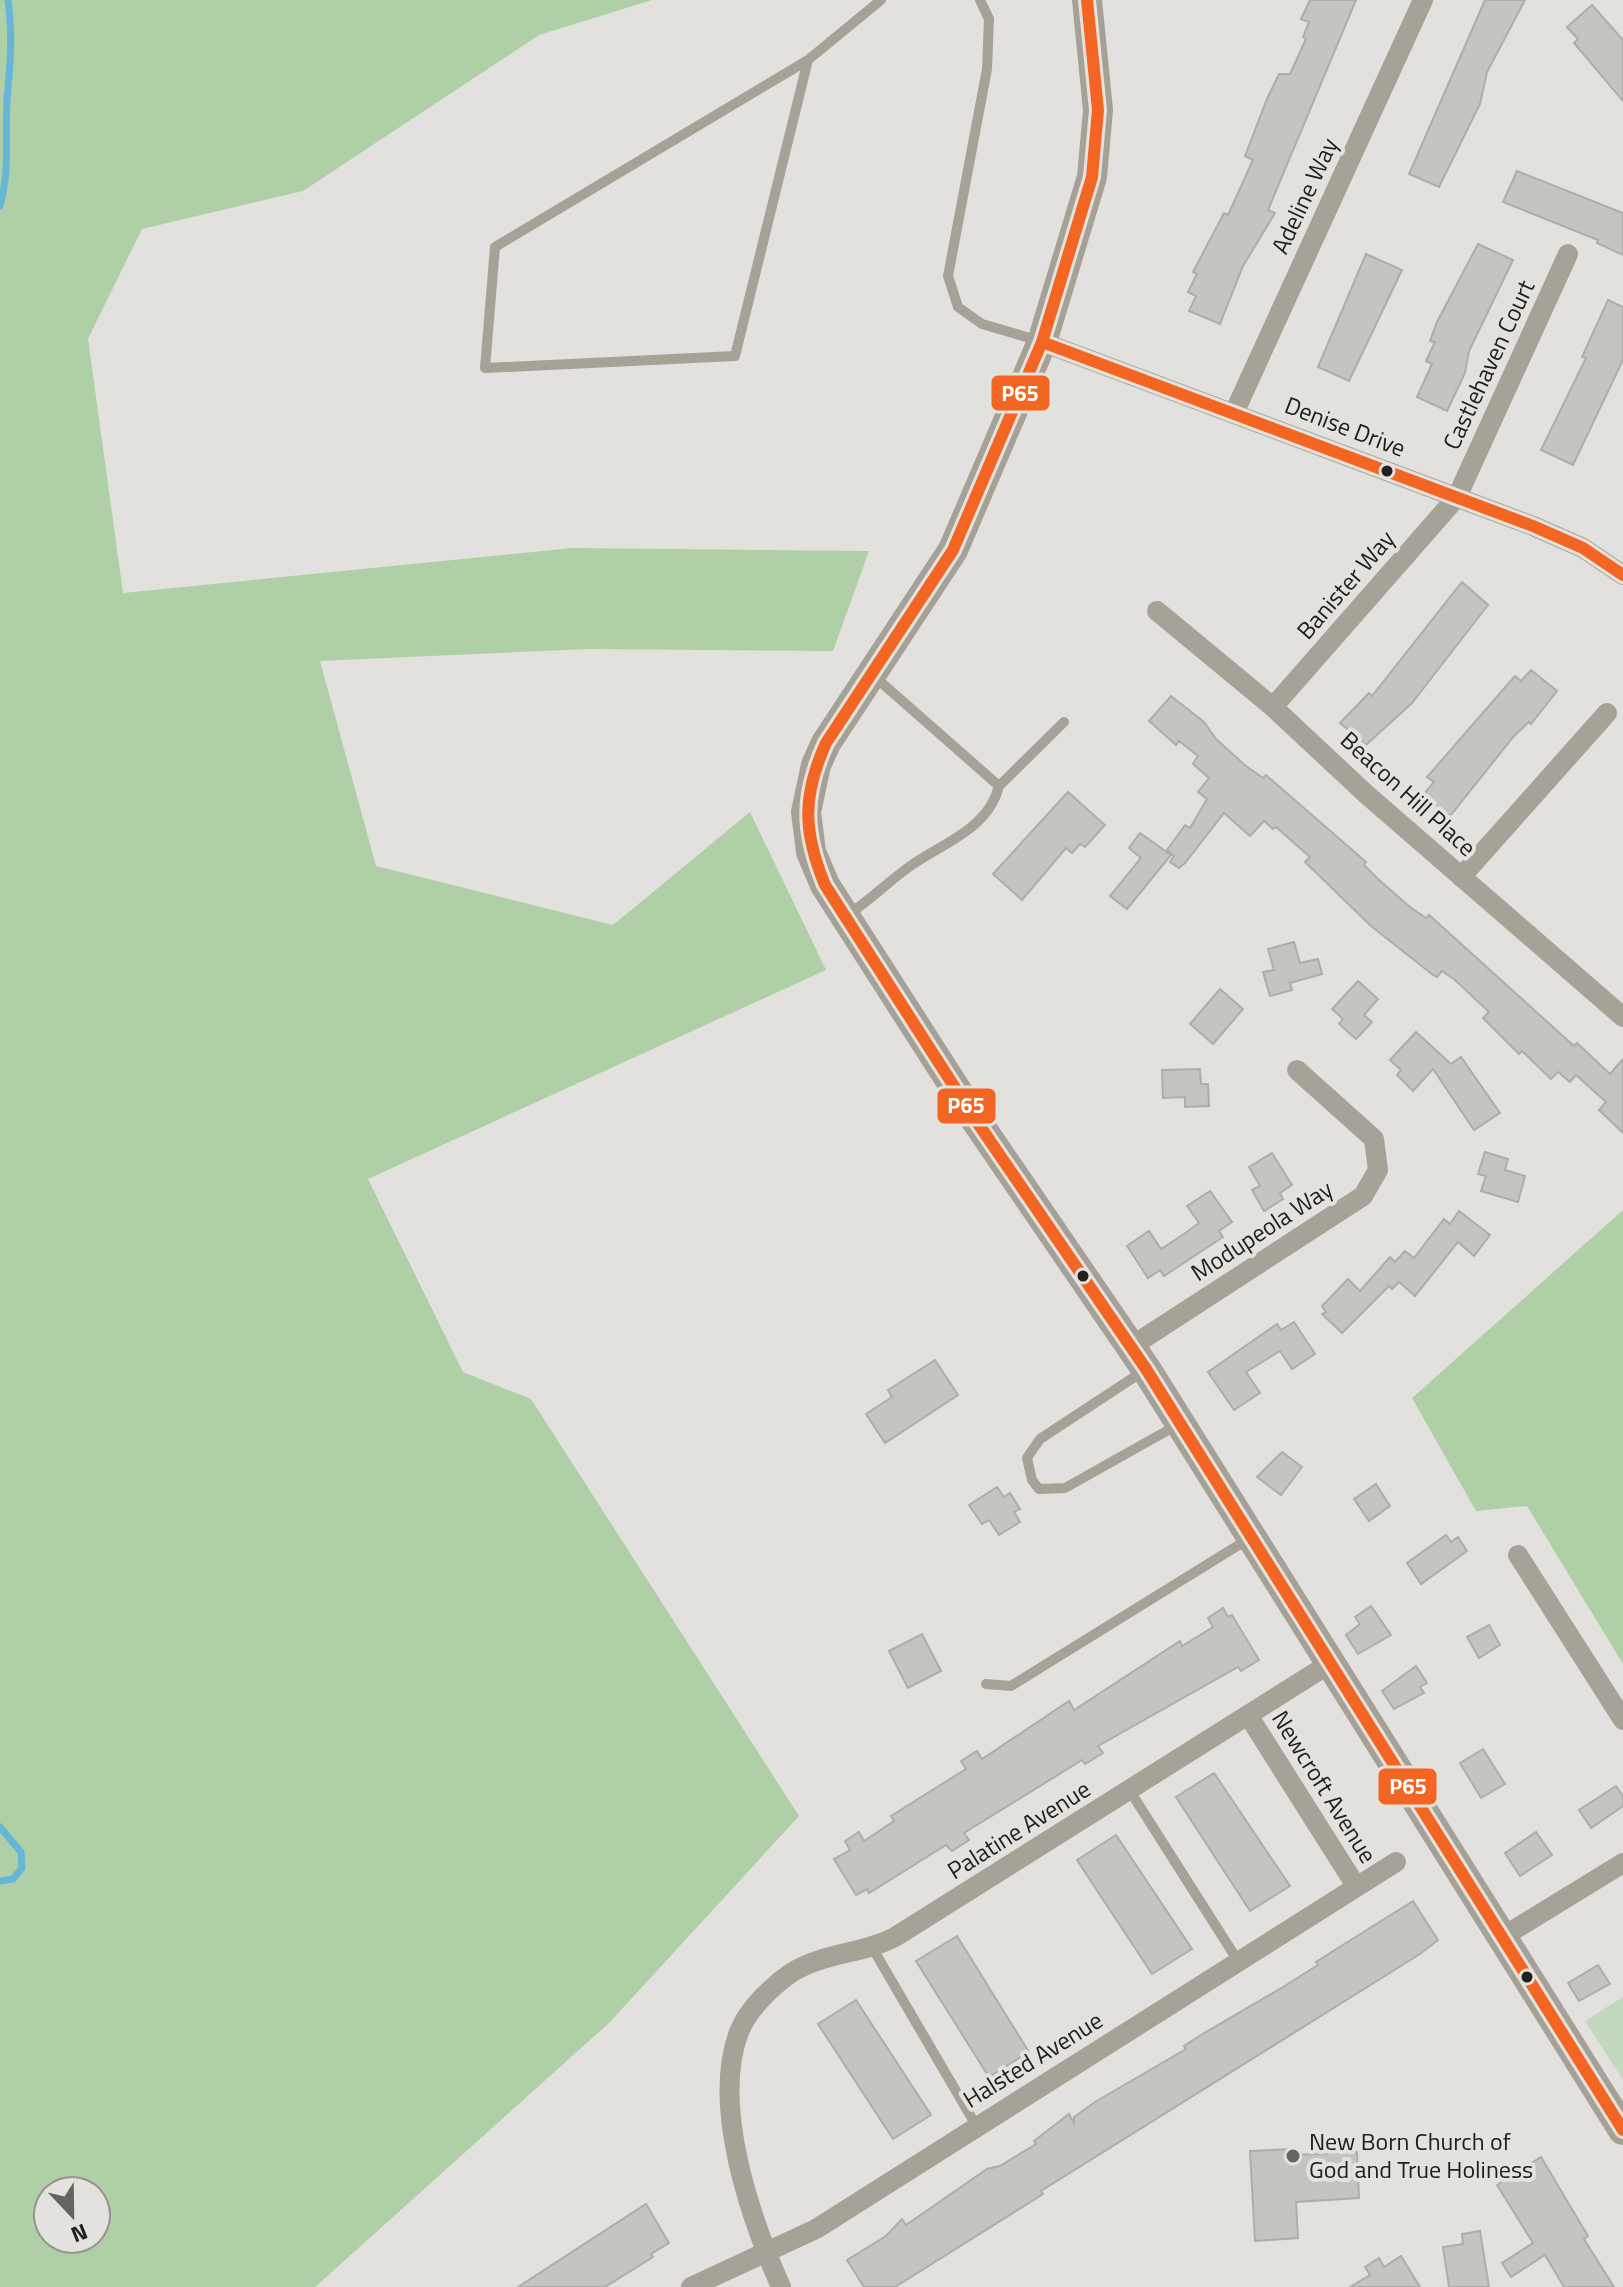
<svg xmlns="http://www.w3.org/2000/svg" width="1623" height="2287" viewBox="0 0 1623 2287" font-family="'Titillium Web',sans-serif">
<style>
.green{fill:#c3d8bc}
.forest{fill:#afd0a6;fill-rule:evenodd}
.lines{fill:none;stroke-linecap:round;stroke-linejoin:round}
.stream{stroke:#67b6d7;stroke-width:7}
.building{fill:#c4c4c1;stroke:#aeadab;stroke-width:2}
.lane{stroke:#a6a298;stroke-width:10}
.street{stroke:#a6a298;stroke-width:20}
.secondary{stroke:#a6a197;stroke-width:30}
.bus-1-casing{stroke:#e3e2dd;stroke-width:18}
.bus-1{stroke:#f26522;stroke-width:12}
.bus-dot{fill:#20201e;stroke:#e3e2dd;stroke-width:3}
.poi-dot{fill:#646461;stroke:#e3e2dd;stroke-width:3}
.labels{text-anchor:middle;stroke-width:8;stroke-linejoin:round;paint-order:stroke}
.street-label{font-size:24px;fill:#20201e;stroke:#e3e2dd}
.poi-label{font-size:24px;fill:#20201e;stroke:#e3e2dd;text-anchor:start}
.line-badge{stroke:#e3e2dd;stroke-width:3}
.badge-label{font-size:22px;text-anchor:middle;font-weight:bold;fill:#fff}
</style>
<rect width="100%" height="100%" fill="#e2e1de"/>
<polygon class="green" points="1623,1997 1623,2080 1585,2021"/>
<g class="forest">
<path d="M0 0H652L539 35 303 191 142 229 88 339 123 593 572 548 869 551 833 651 588 649 320 661 376 866 613 925 750 812 826 970 368 1179 463 1372 531 1399 799 1816 609 2023 315 2287H0ZM96 2191V2239H48V2191Z"/>
<polygon points="1623,1210 1623,1664 1527,1506 1476,1511 1412,1398"/>
</g>
<g class="lines">
<g class="stream">
<path d="M0 206C10 171 5 136 7 100 10 66 13 35 8 0"/>
<polyline points="0,1827 21,1852 22,1868 13,1879 0,1881"/>
</g>
</g>
<g class="building">
<polygon points="1310,0 1356,0 1268,210 1275,213 1243,266 1220,324 1189,311 1196,296 1188,292 1197,274 1193,272 1224,213 1228,215 1253,160 1245,156 1267,99 1279,74 1290,74 1306,39 1303,37 1309,22 1301,19"/>
<polygon points="1485,0 1525,0 1487,72 1480,104 1439,187 1409,174"/>
<polygon points="1592,5 1623,40 1623,101 1574,43 1578,39 1567,27"/>
<polygon points="1517,171 1623,213 1623,255 1597,243 1598,240 1503,202"/>
<polygon points="1478,244 1513,260 1469,351 1465,373 1447,411 1417,397 1432,364 1426,361 1435,342 1430,341 1437,322"/>
<polygon points="1366,254 1402,270 1349,381 1318,367"/>
<polygon points="1608,300 1623,307 1623,360 1573,465 1541,450 1586,358 1582,357"/>
<polygon points="1462,582 1488,605 1412,703 1366,745 1340,723 1369,693 1372,696"/>
<polygon points="1531,670 1557,691 1531,724 1529,722 1514,736 1450,816 1423,795 1434,782 1427,777 1515,676 1521,681"/>
<polygon points="1171,696 1204,722 1216,739 1246,766 1263,778 1266,775 1366,862 1364,865 1379,880 1410,907 1426,918 1429,915 1574,1046 1577,1043 1610,1074 1623,1059 1623,1133 1599,1110 1606,1102 1576,1075 1570,1082 1558,1072 1551,1079 1522,1051 1519,1054 1483,1018 1489,1012 1455,980 1442,971 1437,977 1433,975 1371,926 1305,862 1310,857 1276,827 1273,829 1264,821 1250,836 1224,813 1185,863 1179,868 1170,862 1174,856 1167,850 1185,825 1190,828 1207,799 1198,792 1209,778 1193,764 1198,756 1179,741 1176,745 1149,721"/>
<polygon points="1068,792 1105,825 1085,847 1080,844 1072,853 1066,848 1022,900 993,874"/>
<polygon points="1140,833 1171,855 1127,909 1110,896 1141,858 1129,848"/>
<polygon points="1294,942 1300,963 1318,959 1322,974 1290,983 1292,990 1270,996 1263,972 1274,970 1268,949"/>
<polygon points="1358,981 1378,999 1364,1015 1372,1022 1356,1039 1339,1024 1343,1019 1332,1009"/>
<polygon points="1220,989 1243,1009 1213,1044 1190,1024"/>
<polygon points="1416,1032 1451,1064 1461,1057 1500,1113 1474,1130 1433,1069 1413,1091 1397,1075 1401,1070 1390,1060"/>
<polygon points="1200,1069 1201,1084 1208,1084 1209,1106 1185,1107 1185,1097 1163,1098 1162,1070"/>
<polygon points="1485,1152 1508,1159 1505,1170 1525,1176 1518,1202 1481,1191 1486,1176 1478,1174"/>
<polygon points="1272,1153 1292,1185 1280,1193 1283,1199 1264,1211 1252,1190 1260,1186 1249,1167"/>
<polygon points="1210,1191 1232,1222 1219,1231 1223,1237 1164,1276 1160,1270 1148,1278 1127,1246 1149,1231 1161,1249 1184,1234 1199,1223 1187,1206"/>
<polygon points="1459,1211 1490,1235 1474,1256 1458,1242 1415,1296 1399,1282 1392,1289 1389,1286 1342,1333 1322,1314 1326,1312 1322,1306 1348,1279 1360,1291 1390,1257 1395,1262 1405,1251 1414,1258 1444,1219 1450,1224"/>
<polygon points="1294,1322 1315,1354 1292,1369 1280,1351 1246,1372 1260,1393 1234,1410 1208,1372 1277,1324 1281,1330"/>
<polygon points="935,1360 958,1395 885,1443 866,1414 892,1397 888,1390"/>
<polygon points="1282,1452 1302,1467 1281,1495 1257,1477"/>
<polygon points="1376,1484 1390,1506 1369,1521 1354,1499"/>
<polygon points="997,1487 1004,1497 1010,1493 1020,1509 1014,1512 1020,1522 999,1535 989,1520 982,1524 969,1505"/>
<polygon points="1446,1535 1451,1542 1458,1537 1467,1551 1421,1584 1407,1563"/>
<polygon points="1371,1606 1391,1635 1358,1654 1346,1635 1360,1624 1355,1617"/>
<polygon points="1223,1608 1228,1617 1232,1615 1259,1660 1241,1671 1238,1667 1098,1746 1103,1753 1085,1764 1082,1760 964,1833 969,1840 952,1851 946,1845 869,1893 867,1889 856,1895 834,1859 850,1850 845,1841 859,1832 864,1841 894,1821 891,1816 966,1769 961,1761 977,1751 982,1759 1069,1701 1074,1710 1180,1641 1182,1646 1213,1627 1208,1618"/>
<polygon points="1489,1625 1500,1645 1479,1658 1467,1637"/>
<polygon points="922,1634 941,1671 908,1688 889,1651"/>
<polygon points="1416,1666 1427,1683 1420,1687 1424,1693 1394,1709 1382,1691"/>
<polygon points="1483,1749 1505,1784 1481,1798 1460,1763"/>
<polygon points="1214,1773 1290,1886 1250,1911 1176,1797"/>
<polygon points="1616,1786 1623,1796 1623,1806 1591,1828 1579,1810"/>
<polygon points="1536,1832 1552,1855 1520,1876 1505,1853"/>
<polygon points="1116,1835 1192,1949 1152,1974 1077,1860"/>
<polygon points="1413,1901 1438,1940 1420,1954 1041,2191 1043,2194 895,2287 864,2287 847,2260 886,2236 902,2219 906,2225 987,2169 1000,2166 1036,2144 1034,2141 1069,2114 1074,2123 1074,2117 1095,2102 1186,2049 1184,2046 1201,2035 1283,1987 1318,1965 1316,1962 1330,1953"/>
<polygon points="957,1936 1029,2052 989,2077 916,1961"/>
<polygon points="1598,1965 1610,1984 1579,2001 1568,1983"/>
<polygon points="856,2000 931,2115 893,2139 818,2024"/>
<polygon points="1293,2149 1294,2155 1357,2152 1359,2198 1296,2202 1298,2238 1255,2241 1250,2151"/>
<polygon points="1541,2157 1588,2236 1584,2239 1614,2287 1564,2287 1545,2255 1511,2277 1502,2263 1533,2243 1497,2185"/>
<polygon points="646,2204 669,2243 651,2254 653,2257 605,2287 518,2287"/>
<polygon points="1480,2231 1489,2287 1449,2287 1443,2247 1463,2244 1462,2234"/>
<polygon points="1401,2256 1420,2287 1350,2287 1370,2275 1365,2267 1379,2258 1384,2267"/>
</g>
<g class="lines">
<g class="lane">
<polyline points="980,0 989,19 987,69 948,276 958,307 982,324 1040,341"/>
<polyline points="808,60 735,356 485,368 495,247 808,60 881,0"/>
<polyline points="875,677 999,786 1064,722"/>
<path d="M849 914C870 900 888 882 909 867 942 843 988 830 999 786"/>
<polyline points="1145,1370 1040,1439 1027,1458 1032,1480 1039,1489 1065,1488 1179,1424"/>
<polyline points="986,1684 1011,1686 1250,1538"/>
<polyline points="1130,1791 1238,1961"/>
<polyline points="873,1949 977,2127"/>
</g>
<g class="street">
<polyline points="1042,342 1533,526 1583,548 1623,575"/>
<polyline points="1234,413 1423,0"/>
<polyline points="1157,611 1273,707 1366,794 1623,1017"/>
<polyline points="1273,707 1457,497 1568,254"/>
<polyline points="1461,877 1607,713"/>
<polyline points="1132,1346 1363,1196 1378,1170 1374,1139 1297,1070"/>
<polyline points="1518,1555 1623,1720"/>
<polyline points="1248,1715 1356,1886"/>
<polyline points="1504,1936 1623,1863"/>
<polyline points="691,2287 816,2229 1396,1862"/>
<path d="M781 2287C751 2219 711 2106 739 2032 748 2009 771 1987 791 1973 821 1953 863 1954 895 1937L1329 1664"/>
</g>
<polyline class="secondary" points="1087,0 1098,110 1092,177 1042,342 953,550 826,743 816,765 806,812 811,852 825,885 975,1119 1146,1369 1623,2130"/>
<g class="bus-1-casing">
<g id="bus-1">
<path d="M1087 0 1098 110 1092 177 1042 342 953 550 826 743C802 796 803 832 825 885L975 1119 1146 1369 1623 2130"/>
<polyline points="1042,342 1533,526 1583,548 1623,575"/>
</g>
</g>
<use href="#bus-1" class="bus-1"/>
</g>
<g class="bus-dot">
<circle cx="1387" cy="471" r="7"/>
<circle cx="1083" cy="1276" r="7"/>
<circle cx="1527" cy="1977" r="7"/>
</g>
<circle class="poi-dot" cx="1293" cy="2156" r="8"/>
<g class="labels">
<g class="street-label">
<text transform="translate(1305 196) rotate(-65)" y="8">Adeline Way</text>
<text transform="translate(1489 365) rotate(-65)" y="8">Castlehaven Court</text>
<text transform="translate(1345 427) rotate(21)" y="8">Denise Drive</text>
<text transform="translate(1346 585) rotate(-49)" y="8">Banister Way</text>
<text transform="translate(1408 794) rotate(42)" y="8">Beacon Hill Place</text>
<text transform="translate(1262 1231) rotate(-33)" y="8">Modupeola Way</text>
<text transform="translate(1324 1787) rotate(58)" y="8">Newcroft Avenue</text>
<text transform="translate(1019 1830) rotate(-32)" y="8">Palatine Avenue</text>
<text transform="translate(1033 2060) rotate(-32)" y="8">Halsted Avenue</text>
</g>
<g class="poi-label">
<text x="1309" y="2150">New Born Church of<tspan x="1309" dy="28">God and True Holiness</tspan></text>
</g>
</g>
<g class="line-badge">
<rect x="990" y="374" width="61" height="38" rx="8" fill="#f26522"/>
<rect x="936" y="1087" width="61" height="38" rx="8" fill="#f26522"/>
<rect x="1377" y="1767" width="61" height="39" rx="8" fill="#f26522"/>
</g>
<g class="badge-label">
<text x="1020" y="401">P65</text>
<text x="966" y="1113">P65</text>
<text x="1408" y="1794">P65</text>
</g>
<g transform="translate(72 2215) rotate(158)"><circle r="38" fill="#e3e2dd" stroke="#959491" stroke-width="2"/>
<path d="M0-6L14 30L0 20L-14 30Z" fill="#646461"/>
<text y="-12" font-size="22" font-weight="bold" text-anchor="middle" fill="#20201e">N</text>
</g>
</svg>
